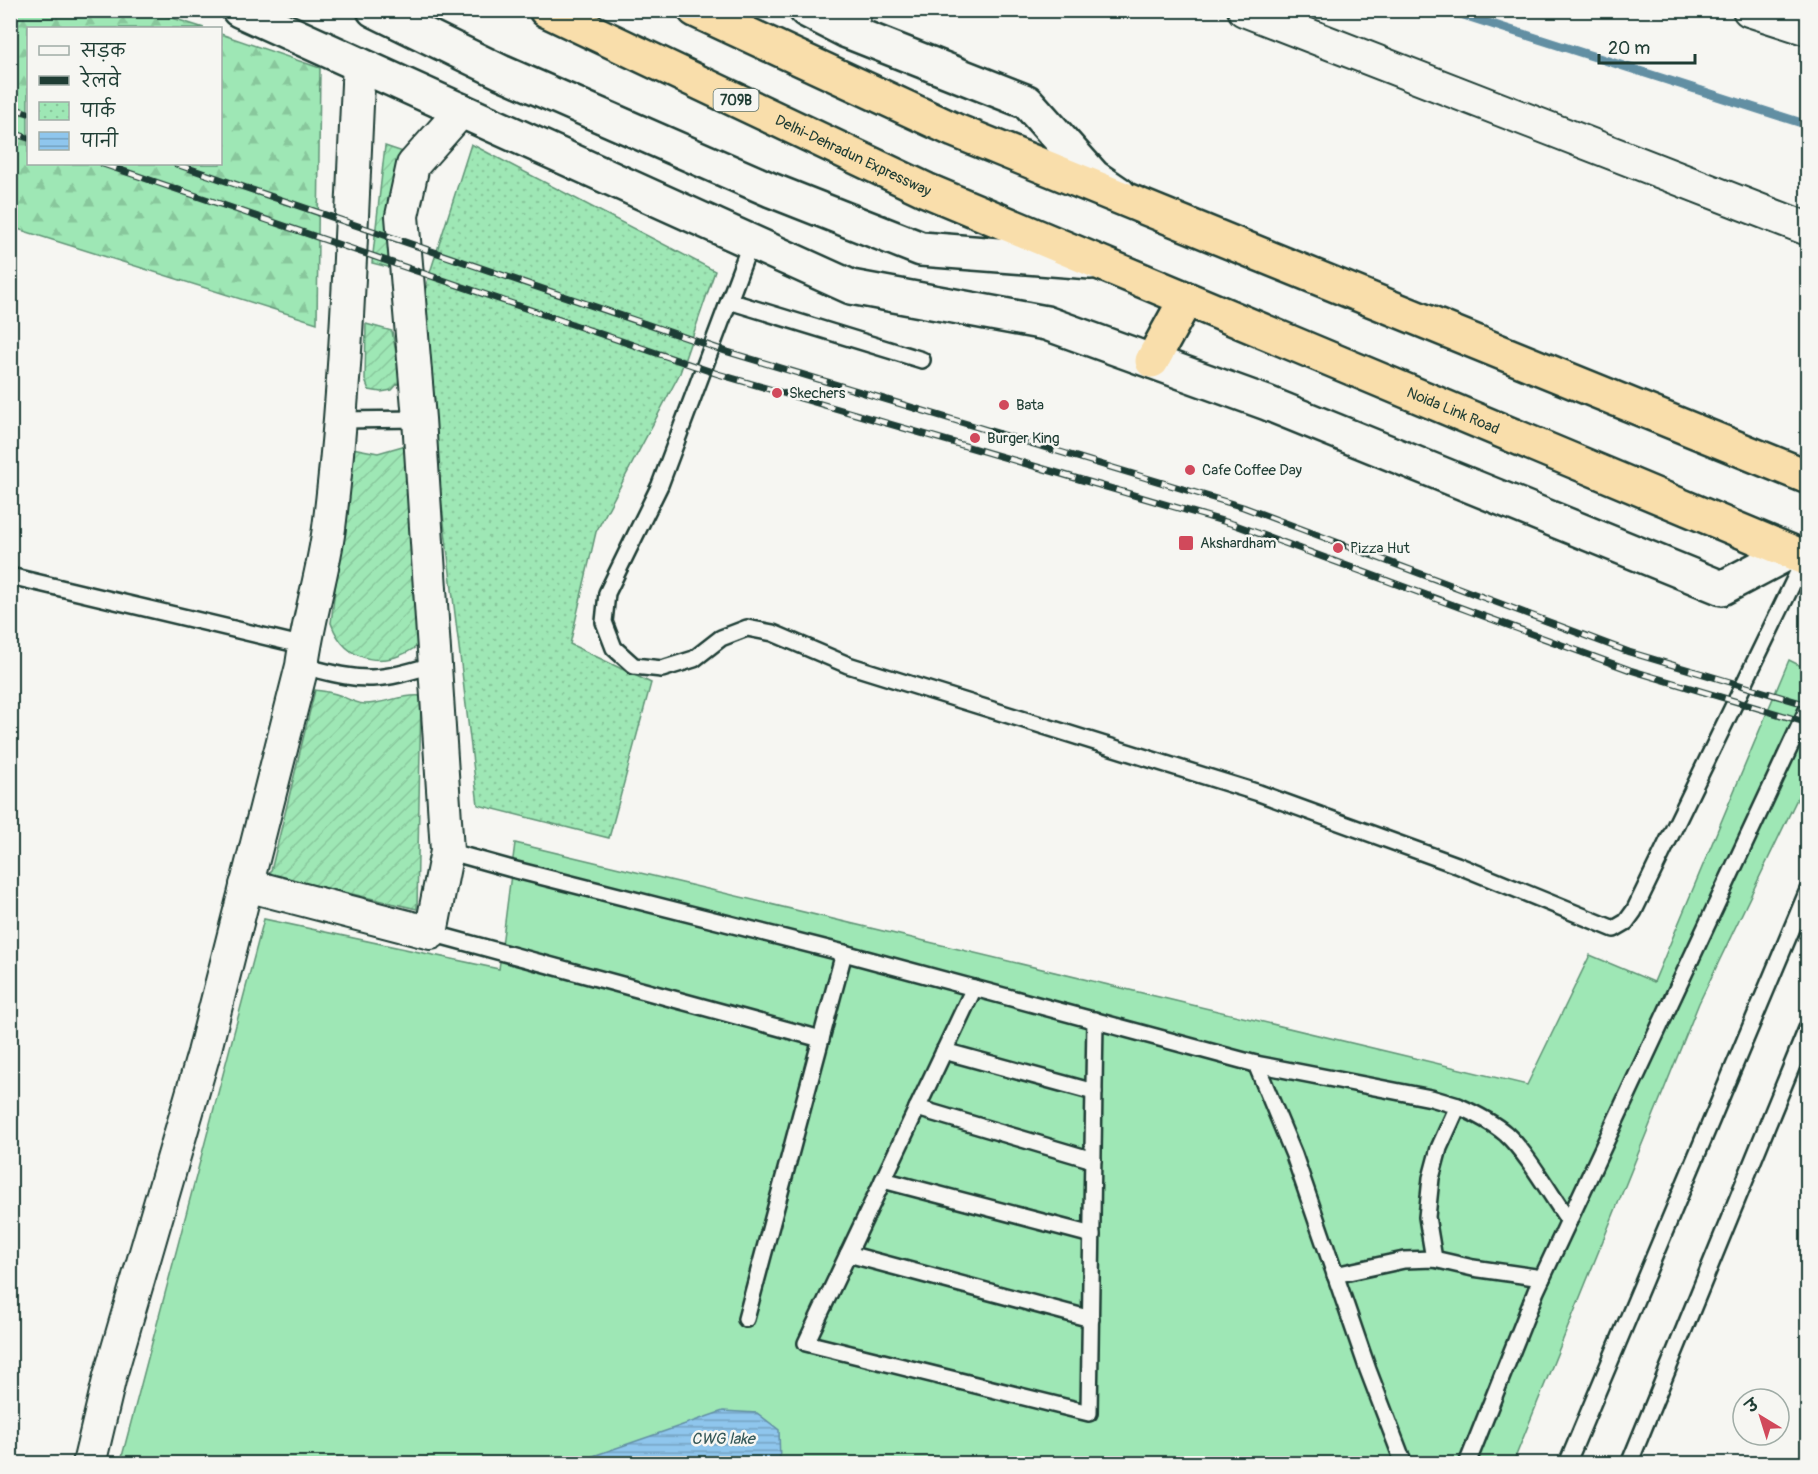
<svg xmlns="http://www.w3.org/2000/svg" width="1818" height="1474" viewBox="0 0 1818 1474" font-family="Pangolin,'Playpen Sans Deva',sans-serif">
<style>
.forest{fill:url(#forest-firs);stroke:#5e9274;stroke-width:1.5}
.park{fill:url(#park-dots);stroke:#5e9274;stroke-width:1.5}
.garden{fill:url(#garden-furrows);stroke:#5e9274;stroke-width:1.5}
.pitch{fill:#9ee7b5;stroke:#5e9274;stroke-width:1.5}
.water{fill:url(#water-rules);stroke:#628fa3;stroke-width:1.5}
.lines{fill:none;stroke-linecap:round;stroke-linejoin:round}
.stream{stroke:#628fa3;stroke-width:9}
.lane-casing{stroke:#1f3d34;stroke-width:20}
.street-casing{stroke:#1f3d34;stroke-width:36}
.secondary-casing{stroke:#1f3d34;stroke-width:38}
.highway-casing{stroke:#1f3d34;stroke-width:38}
.lane{stroke:#f6f6f2;stroke-width:15}
.street{stroke:#f6f6f2;stroke-width:32}
.secondary{stroke:#f6f6f2;stroke-width:33}
.highway{stroke:#f9deab;stroke-width:33}
.rail-casing{stroke:#1f3d34;stroke-width:7}
.rail{stroke:#f6f6f2;stroke-width:4.5;stroke-dasharray:14;stroke-linecap:butt}
.poi-dot{fill:#d1495b;stroke:#f6f6f2;stroke-width:2}
.labels{text-anchor:middle;stroke-width:5;stroke-linejoin:round;paint-order:stroke}
.shield{fill:#f6f6f2;stroke:#60746d;stroke-width:1.5}
.shield-label{font-size:14px;font-weight:bold;fill:#1f3d34}
.street-label{font-size:15px;fill:#1f3d34;stroke:#f6f6f2}
.poi-label{font-size:15px;fill:#1f3d34;stroke:#f6f6f2;text-anchor:start}
.water-label{font-size:16px;font-style:italic;fill:#355859;stroke:#f6f6f2}
</style>
<defs>
<pattern id="forest-firs" width="22" height="20" patternUnits="userSpaceOnUse" patternTransform="scale(1.5)"><rect width="22" height="20" fill="#9ee7b5"/><path d="M5 1l3.5 6h-7zM16 11l3.5 6h-7z" fill="#88c79c"/></pattern>
<pattern id="park-dots" width="8" height="8" patternUnits="userSpaceOnUse" patternTransform="scale(1.5)"><rect width="8" height="8" fill="#9ee7b5"/><path d="M2 2h.1M6 6h.1" fill="none" stroke="#88c79c" stroke-width="1.8" stroke-linecap="round"/></pattern>
<pattern id="garden-furrows" width="10" height="10" patternUnits="userSpaceOnUse" patternTransform="scale(1.5)"><rect width="10" height="10" fill="#9ee7b5"/><path d="M-1 1l2-2M0 10L10 0M9 11l2-2" fill="none" stroke="#88c79c"/></pattern>
<pattern id="water-rules" width="6" height="5" patternUnits="userSpaceOnUse" patternTransform="scale(1.5)"><rect width="6" height="5" fill="#8fc6ed"/><path d="M0 2.5h6" fill="none" stroke="#74a2c1"/></pattern>
</defs>
<rect width="100%" height="100%" fill="#f6f6f2"/>
<filter id="ink" filterUnits="userSpaceOnUse"><feTurbulence type="fractalNoise" baseFrequency=".0167" numOctaves="2"/><feDisplacementMap in="SourceGraphic" scale="12" xChannelSelector="R" yChannelSelector="G"/><feConvolveMatrix kernelMatrix="1 2 1 2 8 2 1 2 1" color-interpolation-filters="sRGB"/></filter>
<g filter="url(#ink)">
<polygon class="forest" points="10,11 151,11 204,28 28,28 28,164 220,164 221,34 320,68 317,323 11,227"/>
<polygon class="park" points="471,144 715,271 680,373 596,532 570,644 651,683 609,838 478,805 422,340 427,282"/>
<g class="garden">
<polygon points="385,146 430,161 404,271 372,263"/>
<polygon points="366,324 392,331 401,380 392,390 381,392 369,390 365,380"/>
<path d="M406 445 420 644C388 669 346 665 331 623L352 448 378 453Z"/>
<path d="M315 690C323 691 332 692 339 695 348 699 355 703 365 704 384 704 402 694 421 696L417 909 270 875Z"/>
</g>
<polygon class="pitch" points="1789,660 1807,669 1807,778 1699,1003 1513,1463 120,1464 264,919 499,969 515,843 1527,1085 1590,955 1654,982"/>
<polygon class="water" points="723,1411 757,1413 779,1430 780,1463 573,1463"/>
<g class="lines">
<polyline class="stream" points="1448,10 1808,125"/>
<g class="lane-casing">
<g id="lane">
<polyline points="751,242 660,485 607,593 604,622 614,648 634,666 662,669 694,659 721,638 747,628 773,633 848,665 1259,793 1457,865 1614,929 1626,922 1634,911 1805,558"/>
<polyline points="729,301 922,360"/>
<polyline points="340,420 419,419"/>
<polyline points="10,576 305,646"/>
<path d="M302 666C325 671 349 679 372 678 394 677 415 670 436 664"/>
<polyline points="447,851 512,869 844,953 1256,1064 1294,1155 1368,1370 1404,1464"/>
<polyline points="431,933 821,1039"/>
<polyline points="974,988 806,1343 1089,1413 1095,1020"/>
<polyline points="944,1051 1094,1092"/>
<polyline points="1256,1064 1431,1098 1458,1106 1439,1148 1431,1178 1427,1217 1434,1259"/>
<path d="M1458 1106C1476 1114 1492 1122 1506 1134 1527 1153 1552 1197 1569 1221"/>
<polyline points="917,1108 1093,1160"/>
<polyline points="883,1180 1092,1235"/>
<polyline points="848,1254 1091,1319"/>
<polyline points="1335,1275 1404,1260 1434,1259 1473,1268 1542,1278"/>
<polyline points="746,1319 844,953"/>
<polyline points="1467,1464 1536,1291 1808,708"/>
<polyline points="1567,1464 1808,890"/>
<polyline points="1629,1464 1808,1026"/>
</g>
</g>
<g class="street-casing">
<g id="street">
<polyline points="1244,10 1808,229"/>
<polyline points="1749,10 1808,29"/>
<polyline points="847,31 856,10"/>
<polyline points="246,885 431,933 447,851 419,419 402,216 413,165 462,110"/>
<path d="M89 1464 110 1376 204 1053 302 666C308 619 323 574 329 528 348 374 351 219 359 64"/>
</g>
</g>
<g class="secondary-casing">
<g id="secondary">
<polyline points="239,10 851,287 1046,323 1267,403 1722,588 1790,552"/>
<polyline points="374,10 501,72 771,190 921,249 1091,262"/>
<polyline points="806,10 847,31 1027,102 1094,177 1119,194"/>
</g>
</g>
<g class="highway-casing">
<g id="highway">
<path id="s1" d="M546 10 926 190 1808 559"/>
<polyline points="695,10 954,130 1808,477"/>
<polyline points="1152,361 1186,299"/>
</g>
</g>
<use href="#lane" class="lane"/>
<use href="#street" class="street"/>
<use href="#secondary" class="secondary"/>
<use href="#highway" class="highway"/>
<g class="rail-casing">
<g id="rail">
<polyline points="10,107 28,113"/>
<polyline points="10,132 28,138"/>
<polyline points="103,164 718,374 1233,524 1630,670 1808,723"/>
<polyline points="176,164 728,352 1243,507 1629,652 1808,705"/>
</g>
</g>
<use href="#rail" class="rail"/>
</g>
</g>
<g class="poi-dot">
<circle cx="777" cy="393" r="6"/>
<circle cx="1004" cy="405" r="6"/>
<circle cx="975" cy="438" r="6"/>
<circle cx="1190" cy="470" r="6"/>
<rect x="1178" y="535" width="16" height="16" rx="3"/>
<circle cx="1338" cy="548" r="6"/>
</g>
<g class="labels">
<rect class="shield" x="713.5" y="89" width="45" height="22" rx="4.5"/>
<g class="shield-label">
<text x="736" y="105">709B</text>
</g>
<g class="street-label">
<text dy="5" stroke="none"><textPath href="#s1" startOffset="340">Delhi-Dehradun Expressway</textPath></text>
<text dy="5" stroke="none"><textPath href="#s1" startOffset="992">Noida Link Road</textPath></text>
</g>
<g class="poi-label">
<text x="789" y="398">Skechers</text>
<text x="1016" y="410">Bata</text>
<text x="987" y="443">Burger King</text>
<text x="1202" y="475">Cafe Coffee Day</text>
<text x="1200" y="548">Akshardham</text>
<text x="1350" y="553">Pizza Hut</text>
</g>
<g class="water-label">
<text x="723" y="1444">CWG lake</text>
</g>
</g>
<rect width="1818" height="1474" fill="none" stroke="#f6f6f2" stroke-width="36"/>
<rect x="18" y="18" width="1782" height="1438" fill="none" stroke="#1f3d34" stroke-width="2" filter="url(#ink)"/>
<rect x="27" y="27" width="195" height="138" fill="#f6f6f2" stroke="#a0aca6" stroke-width="1.5"/>
<rect x="39" y="46" width="30" height="9" fill="#f6f6f2" stroke="#a0aca6" stroke-width="1.5"/>
<text x="81" y="57" font-size="18" fill="#1f3d34">सड़क</text>
<rect x="39" y="76" width="30" height="9" fill="#1f3d34" stroke="#a0aca6" stroke-width="1.5"/>
<text x="81" y="87" font-size="18" fill="#1f3d34">रेलवे</text>
<rect x="39" y="102" width="30" height="18" fill="url(#park-dots)" stroke="#a0aca6" stroke-width="1.5"/>
<text x="81" y="117" font-size="18" fill="#1f3d34">पार्क</text>
<rect x="39" y="132" width="30" height="18" fill="url(#water-rules)" stroke="#a0aca6" stroke-width="1.5"/>
<text x="81" y="147" font-size="18" fill="#1f3d34">पानी</text>
<g transform="translate(1761 1417) rotate(322)"><circle r="28" fill="#f6f6f2" stroke="#a0aca6" stroke-width="1.5"/>
<path d="M0-4.5L10 22L0 15L-10 22Z" fill="#d1495b"/>
<text y="-9" font-size="16" font-weight="bold" text-anchor="middle" fill="#1f3d34">उ</text>
</g>
<path d="M1599 54v9h96v-9" fill="none" stroke="#1f3d34" stroke-width="3"/>
<text x="1608" y="54" font-size="18" fill="#1f3d34" stroke="#f6f6f2" stroke-width="4.5" paint-order="stroke">20 m</text>
</svg>
